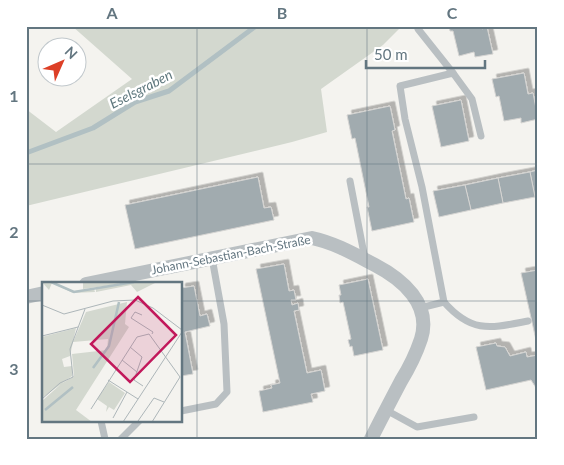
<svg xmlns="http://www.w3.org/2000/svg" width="564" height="465" viewBox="0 0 564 465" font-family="Lato,sans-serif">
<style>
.green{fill:#d3d8cf}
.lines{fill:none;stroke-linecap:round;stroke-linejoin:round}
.stream{stroke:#b1c0c3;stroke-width:5}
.building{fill:#a1abaf;stroke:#d5d4d2;filter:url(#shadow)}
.lane{stroke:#b9bfc2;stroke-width:7}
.street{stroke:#b9bfc2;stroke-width:14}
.grid{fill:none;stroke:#637680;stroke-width:1;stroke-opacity:0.55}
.labels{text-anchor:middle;stroke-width:5;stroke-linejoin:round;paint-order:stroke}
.street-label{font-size:12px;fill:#637680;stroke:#fff}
.water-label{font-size:14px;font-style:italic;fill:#5f787e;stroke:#fff}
.inset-river{fill:none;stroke:#b1c0c3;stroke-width:2.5}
.inset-road{fill:none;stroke:#adb6b9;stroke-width:1}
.view{fill:#c2185b;fill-opacity:0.15;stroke:#c2185b;stroke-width:2.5}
.inset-edge{fill:none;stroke:#637680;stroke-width:2.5}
.neatline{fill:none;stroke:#637680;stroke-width:2}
.grid-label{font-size:16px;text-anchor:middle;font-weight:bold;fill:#637680}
</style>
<defs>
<filter id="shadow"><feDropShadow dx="4.5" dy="-4.5" stdDeviation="0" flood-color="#0004"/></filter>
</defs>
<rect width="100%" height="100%" fill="#f4f3ef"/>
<polygon class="green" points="72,26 402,26 383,45 321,89 327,132 292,142 26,206 26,109 56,132 132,79"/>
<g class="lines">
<polyline class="stream" points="26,153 93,128 135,102 169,91 256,26"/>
</g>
<g class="building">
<polygon points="449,26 482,26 482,29 487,27 493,54 475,57 474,52 459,56 453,31 450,31"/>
<polygon points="524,73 528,94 533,93 538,119 521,123 521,118 504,121 499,96 496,97 492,79"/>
<polygon points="461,100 469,141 441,147 432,106"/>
<polygon points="390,106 395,130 392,131 406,199 409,198 414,222 372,231 367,207 369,207 355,138 352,139 347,115"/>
<polygon points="538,170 538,196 535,197 530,172"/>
<polygon points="530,172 535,197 503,203 498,178"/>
<polygon points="258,177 264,208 271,207 274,220 135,249 125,205"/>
<polygon points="498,178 503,203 471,210 465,185"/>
<polygon points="465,185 471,210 439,217 433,191"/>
<polygon points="284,264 289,291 294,290 296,300 291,300 292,305 298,303 299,310 294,311 307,373 321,370 325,391 311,394 313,402 263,412 259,391 272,388 271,385 280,383 256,269"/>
<polygon points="538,270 538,349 521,273"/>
<polygon points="368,279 383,350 354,356 352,346 350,347 348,340 351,339 343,302 340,303 339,295 341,295 339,285"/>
<polygon points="194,286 200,316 207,314 210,326 185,332 193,374 181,376 181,288"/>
<polygon points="496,343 497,346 505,347 510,356 526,352 527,357 538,355 538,391 531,380 486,390 476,347"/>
</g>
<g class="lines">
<g class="lane">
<polyline points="418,29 453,73"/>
<polyline points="350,181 365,259"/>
<path d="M444 302C472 334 491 328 528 321"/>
<polyline points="420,308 444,302 422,187 405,119 400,86 453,73 472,99 481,136"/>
<polyline points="386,410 417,427 474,417"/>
<polyline points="181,411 216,404 227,392 224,324 212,258"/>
<polyline points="101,421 105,439"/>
<polyline points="121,439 139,421"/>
</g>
<g class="street">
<path d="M86 284 312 238C335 243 354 254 375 265 402 279 432 304 421 339 416 354 409 368 401 381 391 400 381 419 371 439"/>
<polyline points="26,297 44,293"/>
</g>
</g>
<path class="grid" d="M197 26V439M367 26V439M26 164H538M26 301H44M181 301H538"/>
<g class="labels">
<g class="street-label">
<text transform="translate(231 255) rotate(-11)" y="4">Johann-Sebastian-Bach-Straße</text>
</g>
<g class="water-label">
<text transform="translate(141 89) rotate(-27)" y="5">Eselsgraben</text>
</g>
</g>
<g transform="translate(42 282)">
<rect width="140" height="140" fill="#f4f3ef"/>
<path d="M0 0H11L31 9 52 7 53 10 31 11 10 1 7 8ZM41 0H75L77 2 41 7ZM90 0H115L95 10 89 3 54 10V7ZM85 20 83 42 87 45 34 128 50 140H0V119L19 102 32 94 30 72 65 68 66 57 31 60 44 30ZM34 46 28 74 20 77 22 85 30 84V94L0 116V55ZM67 100 83 111 72 128 67 125 64 130 65 124 55 117Z" fill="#d3d8cf"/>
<path class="inset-river" d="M9 0 32 10 92 0M51 86 67 64 77 20M3 128 31 105"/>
<path class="inset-road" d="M0 23 22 32 71 19 93 18 111 26 140 48M100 33 93 30 89 36 111 50 110 52M0 54 36 45M88 65 100 75 92 98 101 104M80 78 95 90M66 98 96 117M0 117 18 101 31 95 28 67 43 27M49 127 95 55 107 52 138 95 110 140M71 136 85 110M96 139 112 116 122 120M81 140 140 50"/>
<path class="view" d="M96 15 134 53 88 100 49 62Z"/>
<rect width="140" height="140" class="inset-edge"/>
</g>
<rect width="564" height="465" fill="none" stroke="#ffffff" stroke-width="55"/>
<g transform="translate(62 62) rotate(45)"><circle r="24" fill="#ffffff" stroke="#c1c8cc"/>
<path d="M0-4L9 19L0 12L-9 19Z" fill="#dd3f26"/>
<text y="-8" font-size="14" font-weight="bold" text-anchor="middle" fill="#637680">N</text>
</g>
<path d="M366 60v8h119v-8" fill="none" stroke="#637680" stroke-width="2.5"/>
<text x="374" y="60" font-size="15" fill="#637680" stroke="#ffffff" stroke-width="4" paint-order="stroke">50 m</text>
<rect x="28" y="28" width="508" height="410" class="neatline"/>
<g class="grid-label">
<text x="112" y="19">A</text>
<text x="282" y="19">B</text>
<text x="452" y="19">C</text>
<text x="14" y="102">1</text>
<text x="14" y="238">2</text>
<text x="14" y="375">3</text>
</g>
</svg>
